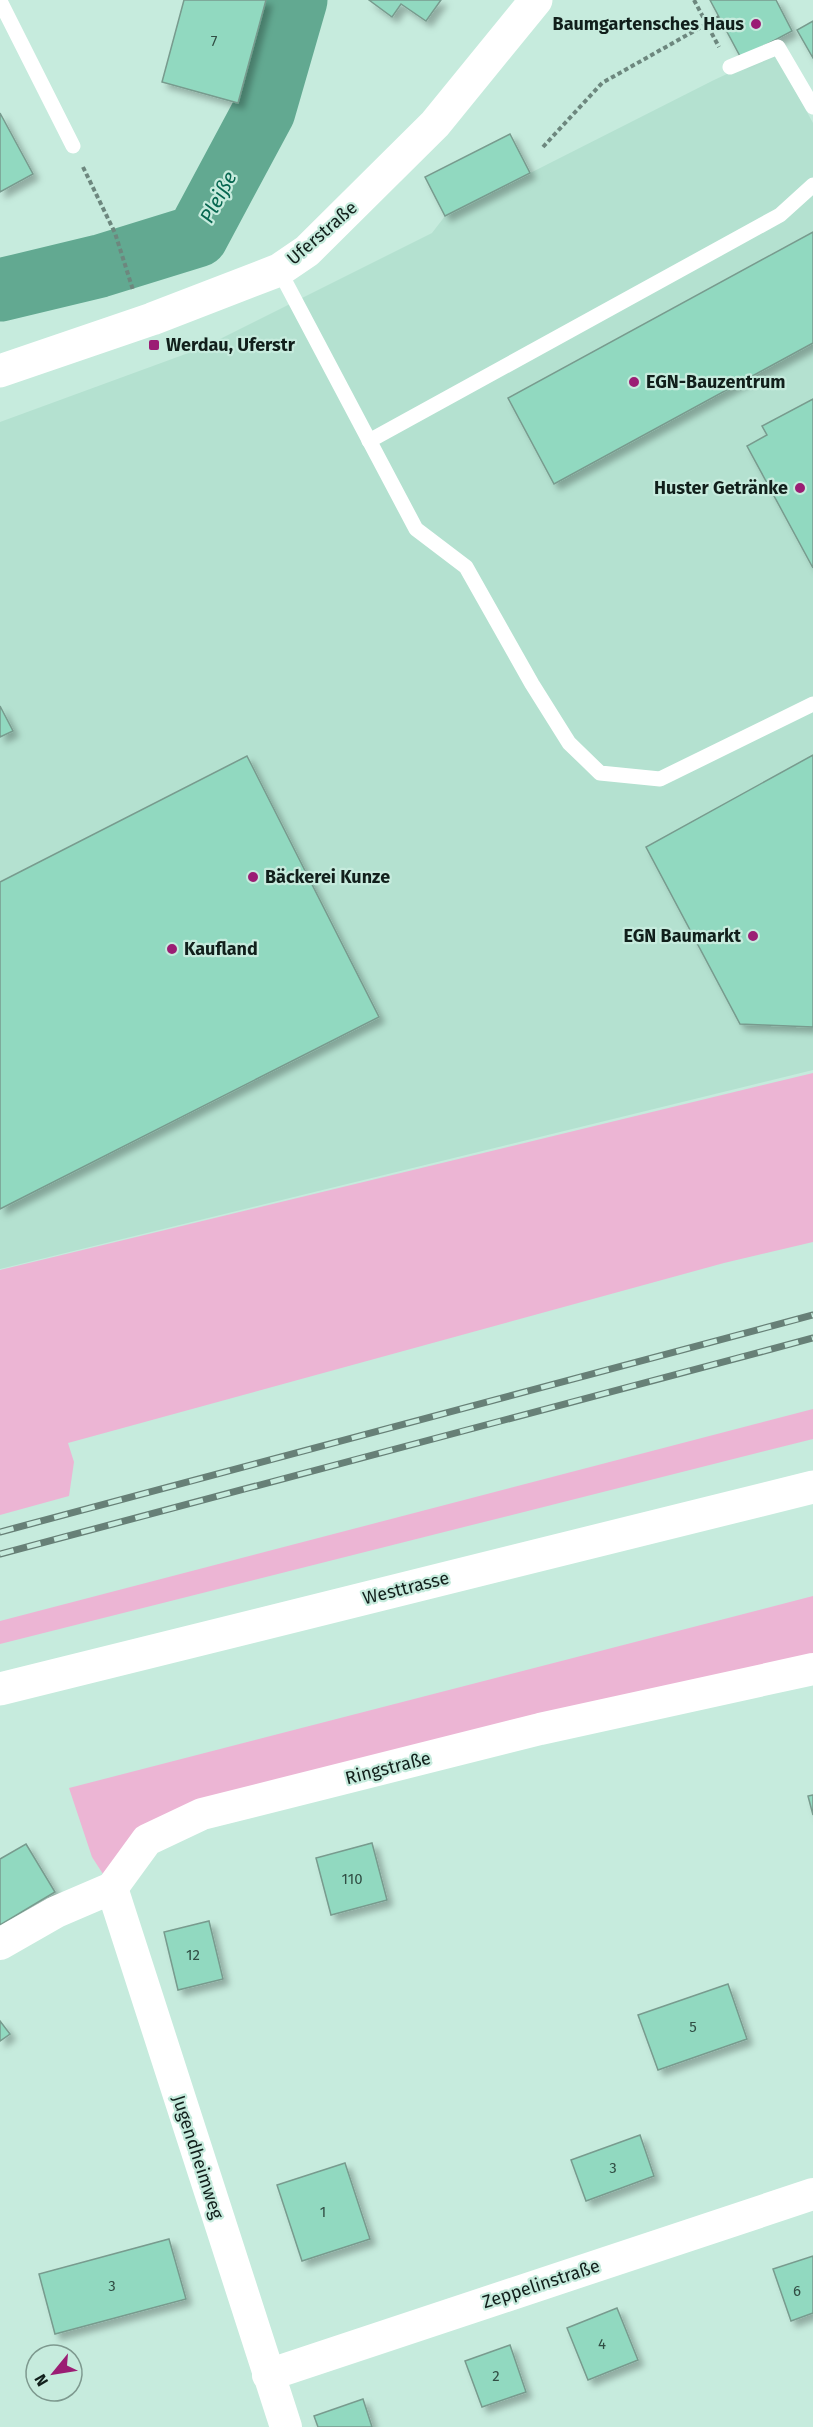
<svg xmlns="http://www.w3.org/2000/svg" width="813" height="2427" viewBox="0 0 813 2427" font-family="'Fira Sans',sans-serif">
<style>
.built{fill:#b4e1d0}
.green{fill:#ecb5d4}
.lines{fill:none;stroke-linecap:round;stroke-linejoin:round}
.river{stroke:#62a991;stroke-width:63}
.building{fill:#91d9c0;stroke:#789b8e;stroke-width:1.5;filter:url(#shadow)}
.path{stroke:#6d877e;stroke-width:4;stroke-dasharray:4.5 3;stroke-linecap:butt}
.service{stroke:#fff;stroke-width:15}
.minor{stroke:#fff;stroke-width:32}
.tertiary{stroke:#fff;stroke-width:33}
.secondary{stroke:#fff;stroke-width:33}
.rail-casing{stroke:#678077;stroke-width:7}
.rail{stroke:#c6ebdd;stroke-width:4.5;stroke-dasharray:14;stroke-linecap:butt}
.poi-dot{fill:#9b1d74;stroke:#c6ebdd;stroke-width:2}
.labels{text-anchor:middle;stroke-width:4.5;stroke-linejoin:round;paint-order:stroke}
.number-label{font-size:15px;fill:#314e44}
.poi-label{font-size:18px;font-weight:bold;fill:#111f1b;stroke:#c6ebdd;text-anchor:start}
.street-label{font-size:18px;fill:#111f1b;stroke:#c6ebdd}
.water-label{font-size:20px;font-style:italic;fill:#076750;stroke:#c6ebdd}
</style>
<defs>
<filter id="shadow"><feDropShadow dx="5.5" dy="5.5" stdDeviation="3" flood-color="#0004"/></filter>
</defs>
<rect width="100%" height="100%" fill="#c6ebdd"/>
<polygon class="built" points="774,52 813,123 813,1070 0,1269 0,422 202,348 432,233 445,216 714,80"/>
<g class="green">
<polygon points="813,1073 813,1242 724,1263 68,1443 74,1462 69,1496 0,1515 0,1270"/>
<polygon points="813,1409 813,1439 0,1644 0,1621"/>
<polygon points="813,1596 813,1670 202,1814 112,1888 92,1857 69,1788"/>
</g>
<g class="lines">
<polyline class="river" points="0,290 100,266 197,236 264,111 296,0"/>
</g>
<g class="building">
<polygon points="184,0 266,0 238,103 162,82"/>
<polygon points="369,0 441,0 426,21 401,4 392,17"/>
<polygon points="710,0 776,0 792,31 741,58"/>
<polygon points="813,21 813,58 797,30"/>
<polygon points="0,113 33,174 0,192"/>
<polygon points="510,134 530,173 445,216 425,177"/>
<polygon points="813,232 813,343 554,484 508,398"/>
<polygon points="813,399 813,568 747,446 767,435 762,426"/>
<polygon points="0,706 13,731 0,737"/>
<polygon points="813,755 813,1027 740,1024 646,847"/>
<polygon points="247,756 379,1017 0,1209 0,882"/>
<polygon points="813,1795 813,1815 808,1796"/>
<polygon points="372,1843 387,1900 331,1915 316,1858"/>
<polygon points="26,1844 55,1892 0,1925 0,1859"/>
<polygon points="209,1921 223,1979 178,1990 164,1932"/>
<polygon points="728,1984 747,2039 658,2070 638,2015"/>
<polygon points="0,2021 10,2034 0,2041"/>
<polygon points="640,2135 654,2176 586,2201 571,2160"/>
<polygon points="345,2163 370,2239 302,2261 277,2185"/>
<polygon points="169,2239 186,2299 55,2334 39,2274"/>
<polygon points="813,2256 813,2313 791,2321 773,2269"/>
<polygon points="617,2308 638,2360 588,2380 567,2328"/>
<polygon points="510,2345 526,2392 482,2407 465,2361"/>
<polygon points="363,2399 372,2427 318,2427 314,2416"/>
</g>
<g class="lines">
<g class="path">
<polyline points="694,0 719,47"/>
<polyline points="543,147 602,83 719,17"/>
<polyline points="83,167 115,233 133,290"/>
</g>
<g class="service">
<polyline points="0,1 73,146"/>
<polyline points="730,67 778,47 813,107"/>
<polyline points="279,270 416,529 466,567 532,684 569,743 600,773 660,779 813,704"/>
<polyline points="369,441 780,215 813,185"/>
</g>
<g class="minor">
<polyline points="112,1888 286,2427"/>
<polyline points="0,1944 56,1912 112,1888 147,1840 202,1814 540,1729 813,1669"/>
<polyline points="268,2375 813,2194"/>
</g>
<polyline class="tertiary" points="0,371 152,319 279,270 307,251 435,124 536,0"/>
<polyline class="secondary" points="0,1689 813,1487"/>
<g class="rail-casing">
<g id="rail">
<polyline points="0,1532 813,1315"/>
<polyline points="0,1554 813,1338"/>
</g>
</g>
<use href="#rail" class="rail"/>
</g>
<g class="poi-dot">
<circle cx="756" cy="24" r="6"/>
<rect x="148" y="339" width="12" height="12" rx="3"/>
<circle cx="634" cy="382" r="6"/>
<circle cx="800" cy="488" r="6"/>
<circle cx="253" cy="877" r="6"/>
<circle cx="753" cy="936" r="6"/>
<circle cx="172" cy="949" r="6"/>
</g>
<g class="labels">
<g class="number-label">
<text x="214" y="46">7</text>
<text x="352" y="1884">110</text>
<text x="193" y="1960">12</text>
<text x="693" y="2032">5</text>
<text x="613" y="2173">3</text>
<text x="323" y="2217">1</text>
<text x="112" y="2291">3</text>
<text x="797" y="2296">6</text>
<text x="602" y="2349">4</text>
<text x="496" y="2381">2</text>
</g>
<g class="poi-label">
<text x="744" y="30" text-anchor="end">Baumgartensches Haus</text>
<text x="166" y="351">Werdau, Uferstr</text>
<text x="646" y="388">EGN-Bauzentrum</text>
<text x="788" y="494" text-anchor="end">Huster Getränke</text>
<text x="265" y="883">Bäckerei Kunze</text>
<text x="741" y="942" text-anchor="end">EGN Baumarkt</text>
<text x="184" y="955">Kaufland</text>
</g>
<g class="street-label">
<text transform="translate(322 233) rotate(-41)" y="6">Uferstraße</text>
<text transform="translate(406 1588) rotate(-14)" y="6">Westtrasse</text>
<text transform="translate(388 1768) rotate(-14)" y="6">Ringstraße</text>
<text transform="translate(198 2157) rotate(72)" y="6">Jugendheimweg</text>
<text transform="translate(541 2284) rotate(-18)" y="6">Zeppelinstraße</text>
</g>
<g class="water-label">
<text transform="translate(218 197) rotate(-62)" y="7">Pleiße</text>
</g>
</g>
<g transform="translate(54 2373) rotate(240)"><circle r="28" fill="#c6ebdd" stroke="#7e998f" stroke-width="1.5"/>
<path d="M0-4.5L10 22L0 15L-10 22Z" fill="#9b1d74"/>
<text y="-9" font-size="16" font-weight="bold" text-anchor="middle" fill="#111f1b">N</text>
</g>
</svg>
